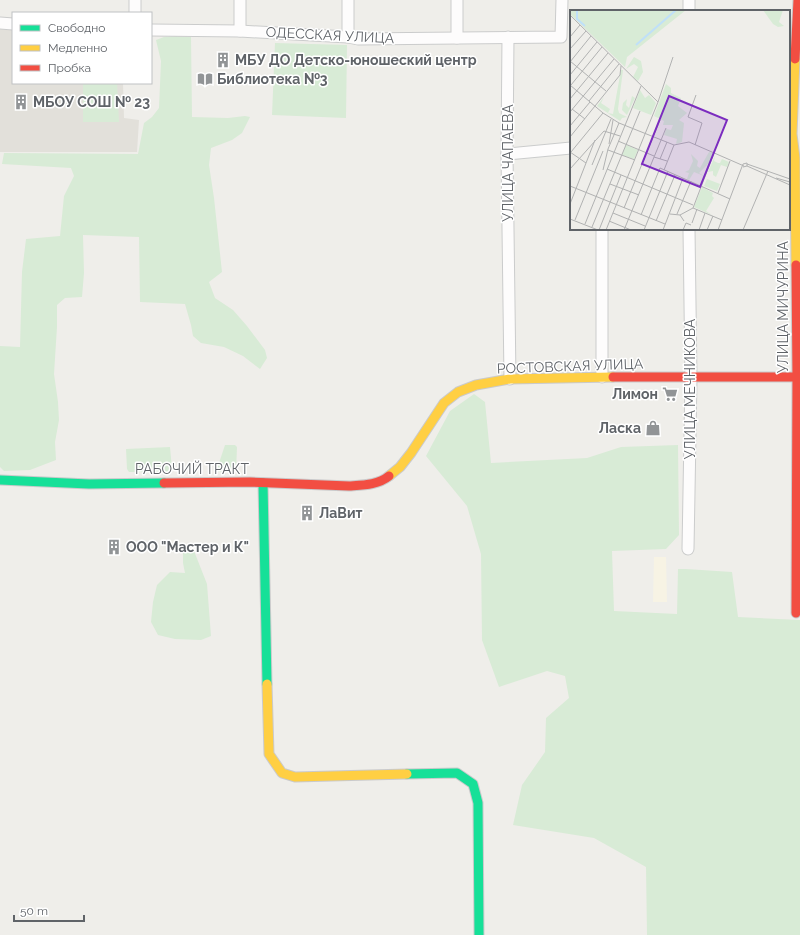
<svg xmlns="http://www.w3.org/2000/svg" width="800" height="935" viewBox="0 0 800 935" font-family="Raleway,sans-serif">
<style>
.commercial{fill:#f7f3e4}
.education{fill:#e2e0da}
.green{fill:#d8ebd6}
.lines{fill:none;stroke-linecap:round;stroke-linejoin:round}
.street-casing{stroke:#cbcccc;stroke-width:13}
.fast-casing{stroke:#cacacb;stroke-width:11}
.slow-casing{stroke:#cacacb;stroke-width:11}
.jam-casing{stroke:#cacacb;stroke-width:11}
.street{stroke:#fdfcfc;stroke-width:11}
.fast{stroke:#16e098;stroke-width:9}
.slow{stroke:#ffcf43;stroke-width:9}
.jam{stroke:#f24e42;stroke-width:9}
.labels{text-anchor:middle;stroke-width:3;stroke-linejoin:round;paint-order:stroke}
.street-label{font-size:14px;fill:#5f6368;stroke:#fff}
.poi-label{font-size:14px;font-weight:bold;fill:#5f6368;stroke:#fff;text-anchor:start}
.inset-river{fill:none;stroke:#bfe0f9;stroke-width:2}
.inset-road{fill:none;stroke:#b1b2b2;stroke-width:1}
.view{fill:#7b2cbf;fill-opacity:0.15;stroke:#7b2cbf;stroke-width:2}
.inset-edge{fill:none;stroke:#5f6368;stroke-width:2}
</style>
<rect width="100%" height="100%" fill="#efeeea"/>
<polygon class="commercial" points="654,557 666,557 667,602 653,602"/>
<polygon class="education" points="0,29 13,30 13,83 123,83 124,118 139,120 137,152 0,152"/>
<g class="green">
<polygon points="176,36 191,37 192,117 228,118 245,116 250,117 242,133 232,140 211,148 209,165 214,198 222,272 209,282 215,298 233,310 247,326 265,350 267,358 260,369 243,356 224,347 201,343 193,336 191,325 185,304 140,302 139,237 83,235 84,273 82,297 65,298 57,305 57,327 54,374 58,402 59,420 55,442 56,460 30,470 4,471 0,467 0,346 20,347 22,272 26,239 60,236 64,196 74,176 71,168 2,164 4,153 138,154 144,123 152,117 159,108 161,61 156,40 164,37"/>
<polygon points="275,43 347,45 346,118 272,115"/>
<polygon points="83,83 117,83 119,122 83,122"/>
<polygon points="474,394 485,402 491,463 587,458 621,447 678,445 679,535 666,549 612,551 614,611 677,614 678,569 686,569 732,572 738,617 800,620 800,935 647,935 646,867 594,838 513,825 522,785 545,752 546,718 569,698 565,676 547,671 499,687 482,640 481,554 467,506 426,456 450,411"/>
<polygon points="225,445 235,445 237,447 236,472 218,472 218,466"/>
<polygon points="170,447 172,469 168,472 129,472 127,469 126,449"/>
<polygon points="194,551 207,584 211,636 201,640 175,639 158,635 151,622 153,602 157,585 170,572 185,573 183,563 183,552"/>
</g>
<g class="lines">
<g class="street-casing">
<g id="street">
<polyline points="457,0 457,38"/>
<polyline points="689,11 689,0"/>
<polyline points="135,13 135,0"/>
<polyline points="0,23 13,24"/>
<polyline points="151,30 240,31 348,37 358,39 561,37 562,0"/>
<polyline points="240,31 240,0"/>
<polyline points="348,37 348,0"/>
<polyline points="508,37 507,154 510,379"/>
<polyline points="507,154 571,148"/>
<polyline points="602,229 602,377"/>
<polyline points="688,549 691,378 689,229"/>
</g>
</g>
<g class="fast-casing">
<g id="fast">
<polyline points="0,480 89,484 164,483"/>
<polyline points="263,483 267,684"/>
<polyline points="407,774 457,773 473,784 478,803 479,935"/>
</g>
</g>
<g class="slow-casing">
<g id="slow">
<polyline points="795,59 792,134 795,158 796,265"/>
<polyline points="389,476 400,467 411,453 444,403 458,392 476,385 510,379 613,377"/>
<polyline points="267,684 269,754 282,773 295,777 407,774"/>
</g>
</g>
<g class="jam-casing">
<g id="jam">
<polyline points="795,59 798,0"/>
<polyline points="796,265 797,377 796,613"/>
<polyline points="613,377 800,377"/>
<path d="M164 483 250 482 349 486C363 485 378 485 389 476"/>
</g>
</g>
<use href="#street" class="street"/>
<use href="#fast" class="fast"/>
<use href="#slow" class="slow"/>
<use href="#jam" class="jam"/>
</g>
<defs>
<g id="building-bare" transform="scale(1.2)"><path d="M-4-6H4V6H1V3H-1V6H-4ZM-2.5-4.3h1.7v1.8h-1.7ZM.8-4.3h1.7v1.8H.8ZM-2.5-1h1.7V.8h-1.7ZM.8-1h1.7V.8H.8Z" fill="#919496" stroke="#fff" stroke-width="2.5" paint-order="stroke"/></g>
<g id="library-bare" transform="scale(1.2)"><path d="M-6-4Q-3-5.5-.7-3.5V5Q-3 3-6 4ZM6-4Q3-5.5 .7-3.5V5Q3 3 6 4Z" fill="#919496" stroke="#fff" stroke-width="2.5" paint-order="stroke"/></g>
<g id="supermarket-bare" transform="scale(1.2)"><path d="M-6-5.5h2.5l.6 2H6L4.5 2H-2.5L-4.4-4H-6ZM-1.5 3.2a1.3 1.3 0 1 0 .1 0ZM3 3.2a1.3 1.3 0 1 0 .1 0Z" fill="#919496" stroke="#fff" stroke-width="2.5" paint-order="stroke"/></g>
<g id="shop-bare" transform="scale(1.2)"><path d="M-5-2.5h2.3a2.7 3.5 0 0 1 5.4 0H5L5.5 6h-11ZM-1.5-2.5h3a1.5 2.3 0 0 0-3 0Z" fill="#919496" stroke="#fff" stroke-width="2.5" paint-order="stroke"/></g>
</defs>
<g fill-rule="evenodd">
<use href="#building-bare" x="223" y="60"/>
<use href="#library-bare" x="205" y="79"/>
<use href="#building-bare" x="21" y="102"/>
<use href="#supermarket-bare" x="670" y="394"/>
<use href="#shop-bare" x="653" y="428"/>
<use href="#building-bare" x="307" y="513"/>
<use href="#building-bare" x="114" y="547"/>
</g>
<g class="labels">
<g class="street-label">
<text transform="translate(330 35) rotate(3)" y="5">ОДЕССКАЯ УЛИЦА</text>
<text transform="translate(508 163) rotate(-90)" y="5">УЛИЦА ЧАПАЕВА</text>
<text transform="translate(783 307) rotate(-90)" y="5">УЛИЦА МИЧУРИНА</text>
<text transform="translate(570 366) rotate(-2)" y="5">РОСТОВСКАЯ УЛИЦА</text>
<text transform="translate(690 389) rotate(-90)" y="5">УЛИЦА МЕЧНИКОВА</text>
<text x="192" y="474">РАБОЧИЙ ТРАКТ</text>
</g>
<g class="poi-label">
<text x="235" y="65">МБУ ДО Детско-юношеский центр</text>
<text x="217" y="84">Библиотека №3</text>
<text x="33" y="107">МБОУ СОШ № 23</text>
<text x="658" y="399" text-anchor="end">Лимон</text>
<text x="641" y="433" text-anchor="end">Ласка</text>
<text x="319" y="518">ЛаВит</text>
<text x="126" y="552">ООО "Мастер и К"</text>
</g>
</g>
<g transform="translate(570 10)">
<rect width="220" height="220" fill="#efeeea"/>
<path d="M0 0H116L57 47 55 57 0 4ZM193 0H213L209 12 214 16 208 17 203 14ZM64 47 71 51 73 62 68 71 63 67 68 57 64 54 56 59ZM51 60H53L48 99 49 103 57 107 52 108 50 111 27 96 34 87 31 93 40 99 38 103 43 104ZM96 74 101 78V83L111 88 108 96 117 103 109 110 114 113 112 132 106 134 107 129 94 125 96 119 101 120 103 115H93L94 111 84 106ZM70 80 75 88 79 85 86 93 81 105 63 98ZM62 86 65 88 57 105 52 100 53 93 57 89 56 95 59 98ZM56 135 68 140 64 149 52 145ZM139 142 143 143 140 152 129 163 134 166 124 162 119 170 117 169 119 163 115 162 119 160 123 151 121 144 128 151 127 156 130 158ZM145 146 144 151 148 153H150L152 149 159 152 157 157 151 155 146 167 143 165V161L138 162ZM137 169 150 174 147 181 134 176ZM132 177 143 183 142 186 144 188 136 201 142 205 124 197Z" fill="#d8ebd6"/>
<path class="inset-river" d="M7 0V9L15 16M66 35 106 0"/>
<path class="inset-road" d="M0 5 88 92M0 27 10 15M0 39 16 21M0 51 36 81M0 52 21 26M0 65 27 32M0 75 33 103 49 113 104 135 119 132 174 156M1 75 32 37M0 89 38 43M19 91 49 54M2 99 15 109M0 102 44 49M0 116 20 92M0 127 50 65 51 56M48 131 84 146M39 134 43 110M125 135 132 113 118 107 126 85M38 140 65 150M0 142 16 153M1 142 33 103M84 147 97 151M90 149 97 132M177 154 220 169M22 155 41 109M177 156 220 175M0 159 34 121 50 126M37 159 123 195M33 160 38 139 49 113M94 160 104 135M206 168 220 172M40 174 69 185M0 176 95 214M148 183 160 151M0 194 25 130M54 198 90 110M123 198 152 210M43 203 75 216M100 204 110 205 114 211M107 204 121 171M71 205 90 158 160 189M110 205 123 198 144 143M0 209 28 220M5 210 33 141M39 211 61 220M86 211 105 165M122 213 127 199M15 214 71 76M22 217 70 101M29 220 51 165M36 220 88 92 103 47M54 220 96 118M74 220 98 161M93 220 113 168M113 220 116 213 121 215M129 220 135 203M137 220 143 206M148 220 173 154 177 153V156L173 157M173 220 198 161"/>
<path class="view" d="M99 86 157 110 130 177 72 154Z"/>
<rect width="220" height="220" class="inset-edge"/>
</g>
<rect x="12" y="12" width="140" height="72" fill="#ffffff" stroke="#bfc1c3"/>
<rect x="20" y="25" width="20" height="6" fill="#16e098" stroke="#bfc1c3"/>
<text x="48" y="32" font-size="12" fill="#5f6368">Свободно</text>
<rect x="20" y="45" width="20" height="6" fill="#ffcf43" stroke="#bfc1c3"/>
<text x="48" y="52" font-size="12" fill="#5f6368">Медленно</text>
<rect x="20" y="65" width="20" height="6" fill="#f24e42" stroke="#bfc1c3"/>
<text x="48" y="72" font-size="12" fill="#5f6368">Пробка</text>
<path d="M14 915v6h70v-6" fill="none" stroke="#5f6368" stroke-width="2"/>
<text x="20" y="915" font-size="12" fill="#5f6368" stroke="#ffffff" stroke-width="3" paint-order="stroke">50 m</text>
</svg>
